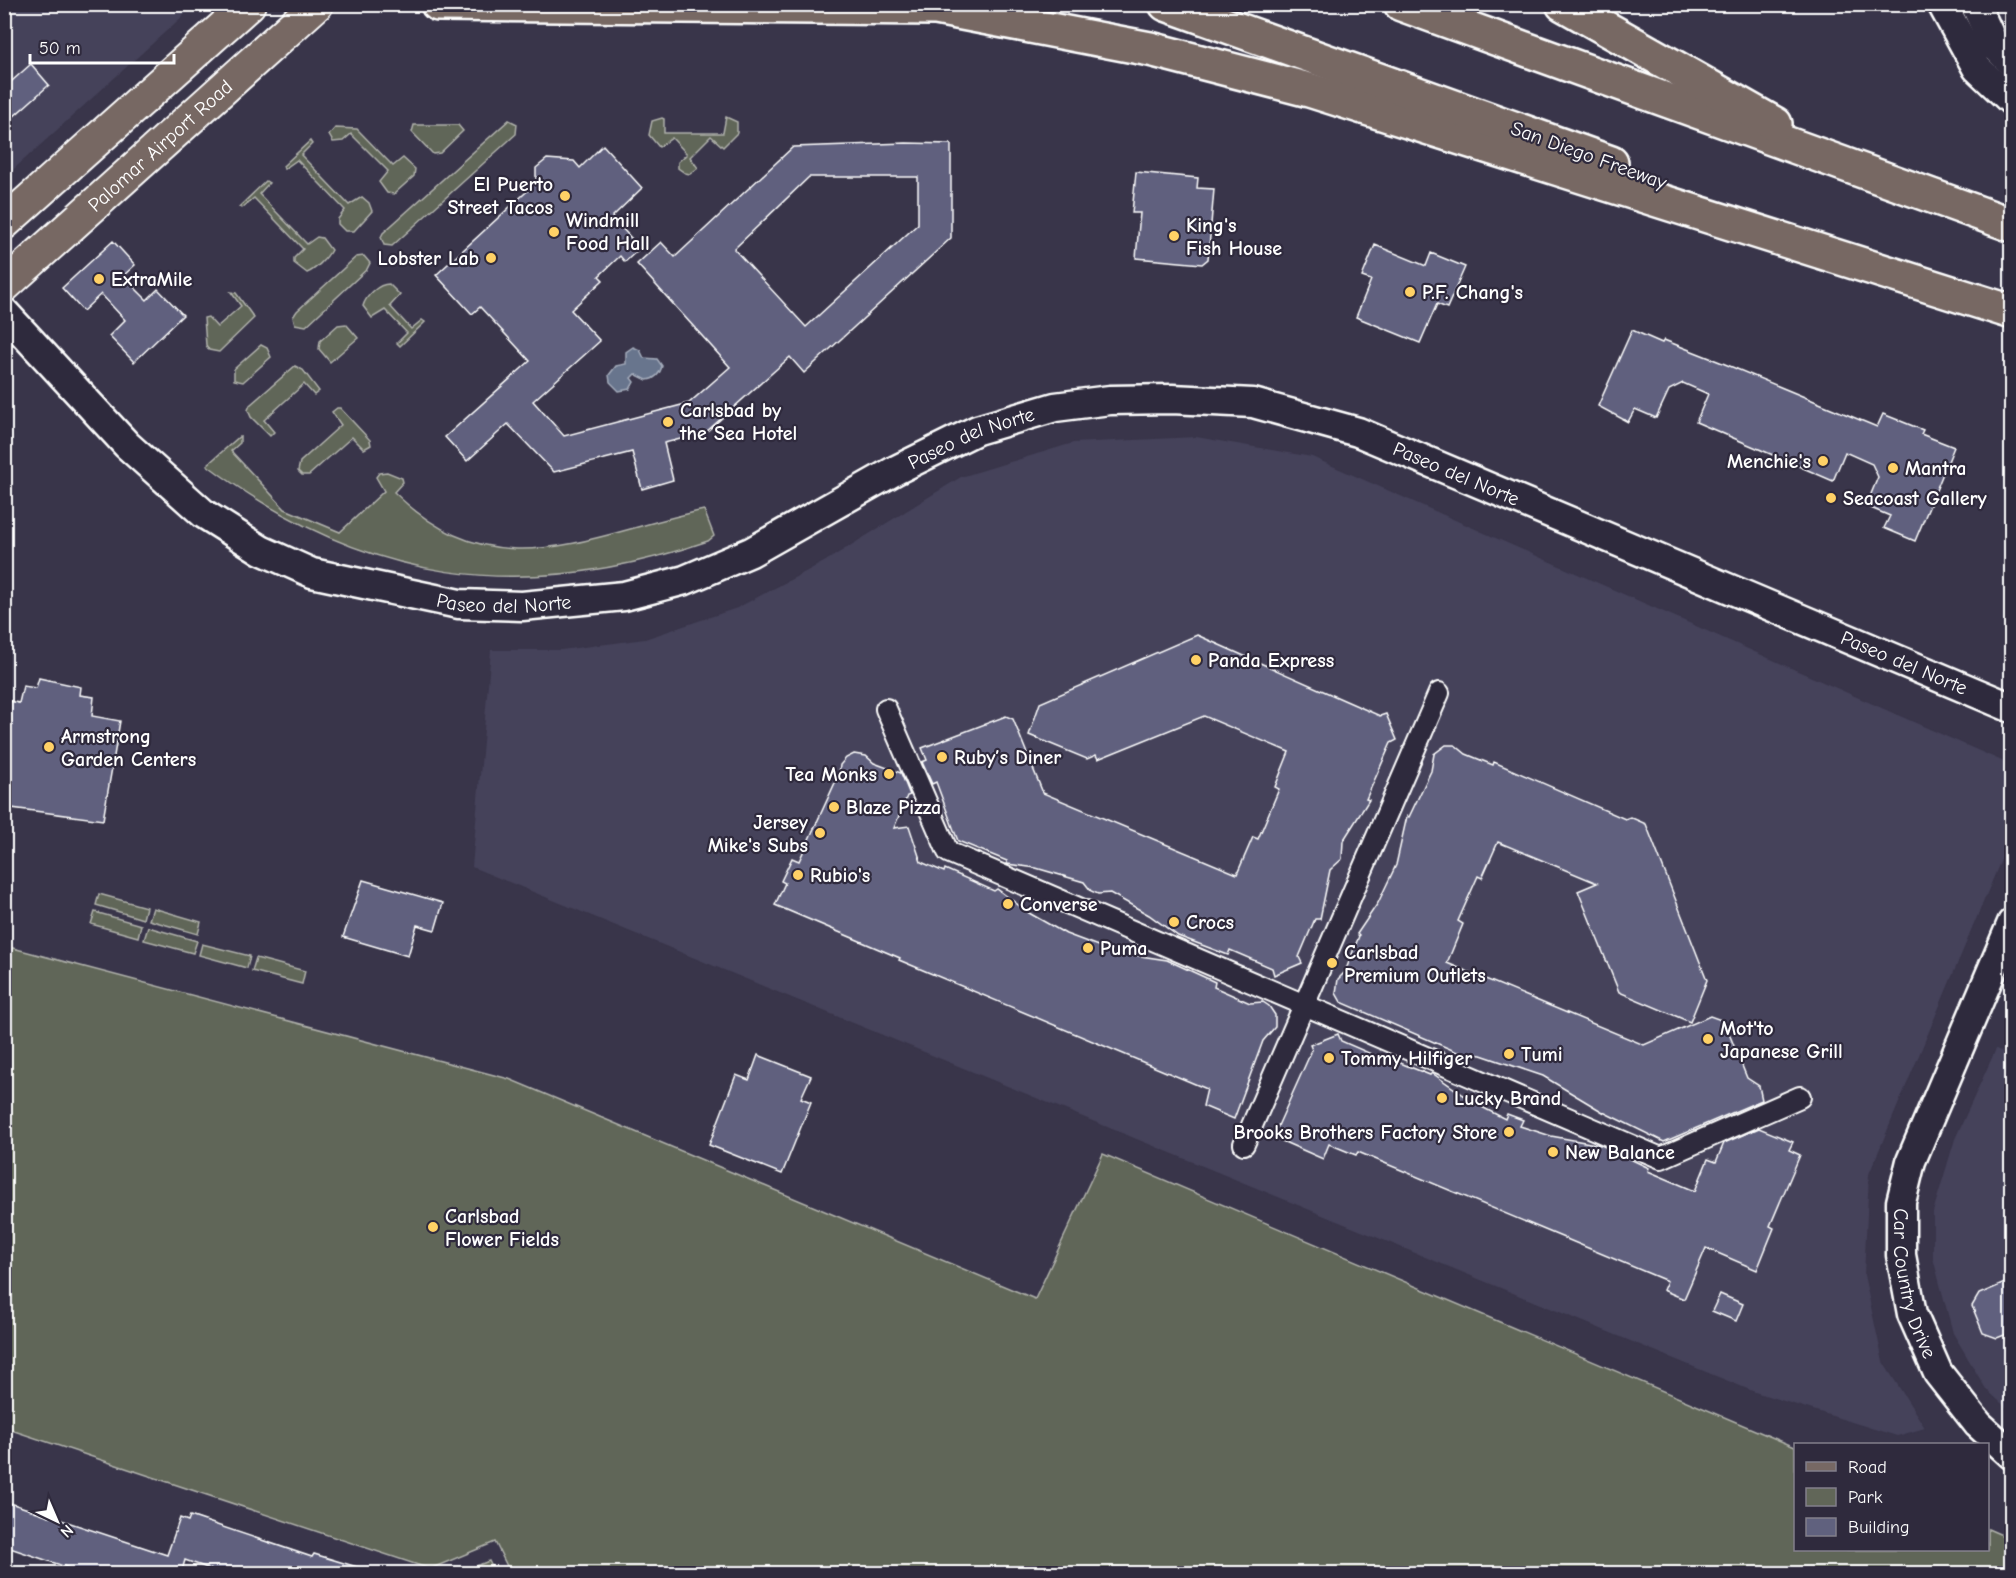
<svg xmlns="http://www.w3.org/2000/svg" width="2016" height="1578" viewBox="0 0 2016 1578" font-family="'Comic Neue',sans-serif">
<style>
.built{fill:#45425a}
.green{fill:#616658;stroke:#b0b2ac;stroke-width:1.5}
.water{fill:#68748d;stroke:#a4acbb;stroke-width:1.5}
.building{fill:#60617e;stroke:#fff;stroke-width:1.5;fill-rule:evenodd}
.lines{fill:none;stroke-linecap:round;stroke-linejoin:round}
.street-casing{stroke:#fff;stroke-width:24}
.secondary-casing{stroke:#fff;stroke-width:33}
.primary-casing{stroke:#fff;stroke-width:36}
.highway-casing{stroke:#fff;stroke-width:38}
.street{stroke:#2f2a3d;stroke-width:20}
.secondary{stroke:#2f2a3d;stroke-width:28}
.primary{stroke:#776864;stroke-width:32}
.highway{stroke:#776864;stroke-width:33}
.poi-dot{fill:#ffd166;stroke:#2f2a3d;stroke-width:2}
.labels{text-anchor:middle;stroke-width:4.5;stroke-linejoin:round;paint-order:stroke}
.street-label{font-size:20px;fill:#fff;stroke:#2f2a3d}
.poi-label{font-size:20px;font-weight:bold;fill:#fff;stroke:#2f2a3d;text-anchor:start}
</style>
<rect width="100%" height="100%" fill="#39354a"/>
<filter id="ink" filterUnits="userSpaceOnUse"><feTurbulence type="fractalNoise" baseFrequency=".0167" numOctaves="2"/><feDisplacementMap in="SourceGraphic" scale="12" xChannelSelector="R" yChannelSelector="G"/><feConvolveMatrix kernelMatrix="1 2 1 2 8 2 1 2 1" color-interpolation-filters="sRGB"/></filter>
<g filter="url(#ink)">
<g class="built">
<polygon points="5,5 195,5 5,177"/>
<polygon points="1196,437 1312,457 2011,765 2011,836 1869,1174 1864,1275 1883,1362 1925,1428 1897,1436 1755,1392 472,867 491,650 561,650 645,639 737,608 824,562 961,477 1073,443"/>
<polygon points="1996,1049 2012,1056 2011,1412 1986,1389 1953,1333 1933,1258 1933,1212 1955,1139"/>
</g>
<g class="green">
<polygon points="726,117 737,122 737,133 723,147 711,136 690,157 698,168 690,174 685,173 678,168 678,162 687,154 672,138 659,147 649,135 652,121 662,118 664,119 664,133 723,133"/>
<polygon points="509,120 517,124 516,134 392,246 384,245 381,237 383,233"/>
<polygon points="414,125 458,125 463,131 440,153 433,154 412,132"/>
<polygon points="335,128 357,129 393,166 403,158 415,169 414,176 394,194 387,193 379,182 388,171 351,134 343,141 333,142 329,135"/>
<polygon points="310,141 312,144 301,155 349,205 362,197 369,203 372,211 354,231 345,231 338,224 338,219 345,210 297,160 284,169 283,166"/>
<path d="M266 181 269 183 259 194 307 244 317 237 322 238 331 250C327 258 315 270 307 273L294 263V258L303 249 254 198 242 208 239 207Z"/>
<polygon points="364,256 370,263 367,269 306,326 295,324 293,317 297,311 356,257"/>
<path d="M389 284 400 295 390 306 411 329 422 320 425 322 400 346 397 343 407 333 385 310 372 318 363 306C366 296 378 284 389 284Z"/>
<polygon points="231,292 236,293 254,318 219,352 209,350 206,345 204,318 208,317 217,327 241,306"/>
<polygon points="346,324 358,338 330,362 319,349 320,341 338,325"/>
<polygon points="261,345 267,348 271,357 243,382 234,380 234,369"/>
<polygon points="295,366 303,370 319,391 314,395 304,384 264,420 274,432 270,436 251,417 248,410 250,405"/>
<polygon points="337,408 340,408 370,440 371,445 364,449 352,437 309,475 302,475 298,471 300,462 341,425 332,412"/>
<path d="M240 436V443L231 451 285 509 340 532 384 491 376 477 379 473 387 472 402 478 403 482 394 492C495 592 586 535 704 510L714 536 708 541C521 605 366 584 207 465Z"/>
<polygon points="99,894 146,907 143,919 96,905"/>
<polygon points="153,908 201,922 198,934 149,920"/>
<polygon points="95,912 141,925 138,937 91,924"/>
<polygon points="148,927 197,941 193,953 144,940"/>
<polygon points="202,944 250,956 247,968 199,955"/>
<polygon points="5,946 509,1079 1035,1299 1103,1154 1795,1447 1796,1550 1988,1550 1988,1529 2011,1539 2011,1573 511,1574 495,1542 430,1569 5,1428"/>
<polygon points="256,958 305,971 302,984 252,971"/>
<polygon points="489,1561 495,1573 459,1573"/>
</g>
<path class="water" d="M633 347 640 350 644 358 657 359 662 366C660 374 656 379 647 380L635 374 631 378 634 382 630 389 619 391 610 382 609 375 616 366 626 364V352Z"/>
<g class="building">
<polygon points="31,64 49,85 4,125 4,88"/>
<path d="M906 143 951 144V238L804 373 790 357 705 433 664 443 673 480 642 489 632 452 554 472 508 424 467 461 445 437 530 361 480 307 472 314 436 275 536 183V168L547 159 574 161 580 168 603 145 642 188 612 217 640 248 625 262 620 256 599 276 603 280 571 310 600 341 533 401 564 436 689 403 730 367 637 264 661 242 675 257 793 147ZM809 177H918V224L806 327 734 249Z"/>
<polygon points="1136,172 1198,178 1197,188 1214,189 1208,259 1202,264 1136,258 1140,213 1132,213"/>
<polygon points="113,241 135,265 123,276 147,300 158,289 183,315 134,362 109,336 125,320 101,294 83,311 62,288"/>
<polygon points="1375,245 1426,266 1431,253 1465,267 1447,308 1437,304 1420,343 1356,317 1371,280 1362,277"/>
<polygon points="1632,330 1662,343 1664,340 1720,362 1877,427 1883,414 1923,430 1921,434 1954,447 1915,541 1884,528 1890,516 1866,506 1878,477 1872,464 1845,452 1833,481 1759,449 1696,422 1708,394 1683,383 1669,390 1656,418 1635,409 1628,422 1598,406"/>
<polygon points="1197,635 1346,701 1380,716 1386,714 1397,740 1391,743 1366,799 1369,800 1343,841 1342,859 1330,870 1320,919 1315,919 1299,957 1302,963 1274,975 1272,968 1230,950 1228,955 1178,936 1149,915 1110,893 1098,894 1091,891 1084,882 1036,868 1007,864 1007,861 958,841 936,782 932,784 922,762 927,760 922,748 1006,716 1013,719 1043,793 1237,874 1253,837 1258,839 1279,789 1275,787 1289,752 1204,716 1098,759 1096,755 1087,759 1029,735 1040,703"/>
<polygon points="39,678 81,687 80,695 94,697 92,716 120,721 103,820 4,807 4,700 19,703 23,686 36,688"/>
<polygon points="1446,745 1455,745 1466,754 1493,765 1494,762 1625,819 1630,817 1646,824 1707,980 1690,1022 1619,992 1578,891 1597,883 1498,842 1482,878 1478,876 1458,921 1463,924 1447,963 1644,1045 1710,1016 1724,1021 1747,1078 1759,1086 1762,1100 1664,1142 1603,1112 1543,1076 1481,1055 1457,1052 1341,1002 1336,993 1338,979 1345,972 1359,936 1357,934 1378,903 1396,865 1407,816 1409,817 1431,771 1434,754"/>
<polygon points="854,754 866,756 874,763 901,773 910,795 907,796 894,828 909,826 921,862 944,872 945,869 994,891 997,889 1029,913 1066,934 1114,952 1167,960 1215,982 1214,987 1250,1003 1263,1002 1269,1006 1275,1015 1275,1027 1263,1041 1234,1119 1203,1106 1207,1089 899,960 900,958 775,905 785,883 781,881 792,858 799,861 839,774 840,765 846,758"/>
<polygon points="363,880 443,903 435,930 417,925 408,956 343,937"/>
<polygon points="1338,1034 1341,1041 1387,1061 1388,1058 1430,1075 1432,1073 1478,1105 1505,1119 1507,1114 1523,1120 1520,1126 1551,1136 1601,1145 1649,1168 1648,1171 1695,1191 1708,1159 1716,1162 1724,1143 1759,1128 1793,1142 1789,1150 1800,1155 1770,1226 1774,1228 1757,1270 1706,1248 1684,1299 1663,1290 1667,1281 1358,1152 1356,1155 1329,1144 1323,1159 1273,1137 1312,1050 1310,1045"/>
<polygon points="758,1055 811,1076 801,1098 811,1102 782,1174 709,1145 736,1075 749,1080"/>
<polygon points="2012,1280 2012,1332 1997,1338 1983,1333 1972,1306 1979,1294"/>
<polygon points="1720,1294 1743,1304 1736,1321 1712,1311"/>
<polygon points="4,1501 167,1555 180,1518 188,1521 190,1516 312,1557 314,1554 367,1570 366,1574 224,1574 185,1560 181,1574 87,1574 4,1546"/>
</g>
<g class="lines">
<g class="street-casing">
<g id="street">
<polyline points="886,709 948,852 1661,1158 1800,1097"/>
<polyline points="1244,1144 1439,693"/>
</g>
</g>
<g class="secondary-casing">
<g id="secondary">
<polyline points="1942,4 1977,68 2012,101"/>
<polyline points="1975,4 1994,45 2012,63"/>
<path id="s1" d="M4 312 127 445 204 514 261 550 312 573 459 604 522 606 624 596 685 580 751 552 896 470 977 430 1055 407 1110 400 1172 399 1253 403 1358 432 2012 708"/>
<path id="s2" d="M2012 923 1911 1161 1901 1202V1255L1912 1314 1938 1373 1978 1424 2012 1455"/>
</g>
</g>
<g class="primary-casing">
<g id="primary">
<polyline points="4,223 249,4"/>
<path id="s3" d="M4 286 317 4"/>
</g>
</g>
<g class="highway-casing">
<g id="highway">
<polyline points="438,4 936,8 1150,49 1309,90 2012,312"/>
<polyline points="1166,4 1611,163"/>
<polyline points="1401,4 2012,225"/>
<polyline points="1563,4 1775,124"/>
</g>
</g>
<use href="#street" class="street"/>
<use href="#secondary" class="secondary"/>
<use href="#primary" class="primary"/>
<use href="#highway" class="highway"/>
</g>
</g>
<g class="poi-dot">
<circle cx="565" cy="196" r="6"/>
<circle cx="554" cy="232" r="6"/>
<circle cx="1174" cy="236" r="6"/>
<circle cx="491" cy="258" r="6"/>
<circle cx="99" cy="279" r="6"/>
<circle cx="1410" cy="292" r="6"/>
<circle cx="668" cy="422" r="6"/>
<circle cx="1823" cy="461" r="6"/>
<circle cx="1893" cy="468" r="6"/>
<circle cx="1831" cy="498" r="6"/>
<circle cx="1196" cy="660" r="6"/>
<circle cx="49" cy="747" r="6"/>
<circle cx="942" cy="757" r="6"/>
<circle cx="889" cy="774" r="6"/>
<circle cx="834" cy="807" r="6"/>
<circle cx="820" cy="833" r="6"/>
<circle cx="798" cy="875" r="6"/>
<circle cx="1008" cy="904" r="6"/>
<circle cx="1174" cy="922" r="6"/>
<circle cx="1088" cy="948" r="6"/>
<circle cx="1332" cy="963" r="6"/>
<circle cx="1708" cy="1039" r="6"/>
<circle cx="1509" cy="1054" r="6"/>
<circle cx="1329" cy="1058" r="6"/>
<circle cx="1442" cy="1098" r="6"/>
<circle cx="1509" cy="1132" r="6"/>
<circle cx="1553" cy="1152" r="6"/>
<circle cx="433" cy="1227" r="6"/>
</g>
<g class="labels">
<g class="street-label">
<text dy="7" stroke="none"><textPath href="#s3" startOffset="210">Palomar Airport Road</textPath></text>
<text transform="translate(1589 155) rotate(20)" y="7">San Diego Freeway</text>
<text dy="7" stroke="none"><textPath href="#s1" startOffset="1107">Paseo del Norte</textPath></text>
<text dy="7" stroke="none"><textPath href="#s1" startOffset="1611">Paseo del Norte</textPath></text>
<text dy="7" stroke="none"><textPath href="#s1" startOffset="603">Paseo del Norte</textPath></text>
<text dy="7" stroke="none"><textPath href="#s1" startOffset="2097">Paseo del Norte</textPath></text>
<text dy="7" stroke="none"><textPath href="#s2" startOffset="384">Car Country Drive</textPath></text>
</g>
<g class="poi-label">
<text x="553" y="191" text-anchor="end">El Puerto<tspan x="553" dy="23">Street Tacos</tspan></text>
<text x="566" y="227">Windmill<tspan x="566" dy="23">Food Hall</tspan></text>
<text x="1186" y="232">King's<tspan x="1186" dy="23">Fish House</tspan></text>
<text x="479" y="265" text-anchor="end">Lobster Lab</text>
<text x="111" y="286">ExtraMile</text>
<text x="1422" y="299">P.F. Chang's</text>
<text x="680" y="417">Carlsbad by<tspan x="680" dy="23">the Sea Hotel</tspan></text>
<text x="1811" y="468" text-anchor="end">Menchie's</text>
<text x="1905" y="475">Mantra</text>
<text x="1843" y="505">Seacoast Gallery</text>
<text x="1208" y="667">Panda Express</text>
<text x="61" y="743">Armstrong<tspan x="61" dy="23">Garden Centers</tspan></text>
<text x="954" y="764">Ruby’s Diner</text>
<text x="877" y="781" text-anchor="end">Tea Monks</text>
<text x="846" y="814">Blaze Pizza</text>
<text x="808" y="829" text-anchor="end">Jersey<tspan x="808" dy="23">Mike's Subs</tspan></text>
<text x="810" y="882">Rubio's</text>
<text x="1020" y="911">Converse</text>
<text x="1186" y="929">Crocs</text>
<text x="1100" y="955">Puma</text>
<text x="1344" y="959">Carlsbad<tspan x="1344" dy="23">Premium Outlets</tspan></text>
<text x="1720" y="1035">Mot'to<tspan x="1720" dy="23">Japanese Grill</tspan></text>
<text x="1521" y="1061">Tumi</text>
<text x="1341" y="1065">Tommy Hilfiger</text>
<text x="1454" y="1105">Lucky Brand</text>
<text x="1497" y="1139" text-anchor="end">Brooks Brothers Factory Store</text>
<text x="1565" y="1159">New Balance</text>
<text x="445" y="1223">Carlsbad<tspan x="445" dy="23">Flower Fields</tspan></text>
</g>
</g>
<rect width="2016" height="1578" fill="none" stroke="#2f2a3d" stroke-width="24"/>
<rect x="12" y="12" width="1992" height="1554" fill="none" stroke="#fff" stroke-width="2" filter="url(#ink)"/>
<rect x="1794" y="1443" width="195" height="108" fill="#2f2a3d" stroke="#827f8b" stroke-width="1.5"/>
<rect x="1806" y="1462" width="30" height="9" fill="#776864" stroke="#827f8b" stroke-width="1.5"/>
<text x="1848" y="1473" font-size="18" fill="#ffffff">Road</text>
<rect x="1806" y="1488" width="30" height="18" fill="#616658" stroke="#827f8b" stroke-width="1.5"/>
<text x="1848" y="1503" font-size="18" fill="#ffffff">Park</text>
<rect x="1806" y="1518" width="30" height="18" fill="#60617e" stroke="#827f8b" stroke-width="1.5"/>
<text x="1848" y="1533" font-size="18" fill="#ffffff">Building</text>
<g transform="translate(57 1521) rotate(136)" stroke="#2f2a3d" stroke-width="4.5" paint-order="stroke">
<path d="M0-4.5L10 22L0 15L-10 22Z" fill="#ffffff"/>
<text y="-9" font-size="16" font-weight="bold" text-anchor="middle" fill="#ffffff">N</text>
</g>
<path d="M30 54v9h144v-9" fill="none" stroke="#ffffff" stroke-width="3"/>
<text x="39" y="54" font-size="18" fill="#ffffff" stroke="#2f2a3d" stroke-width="4.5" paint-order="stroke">50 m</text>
</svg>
